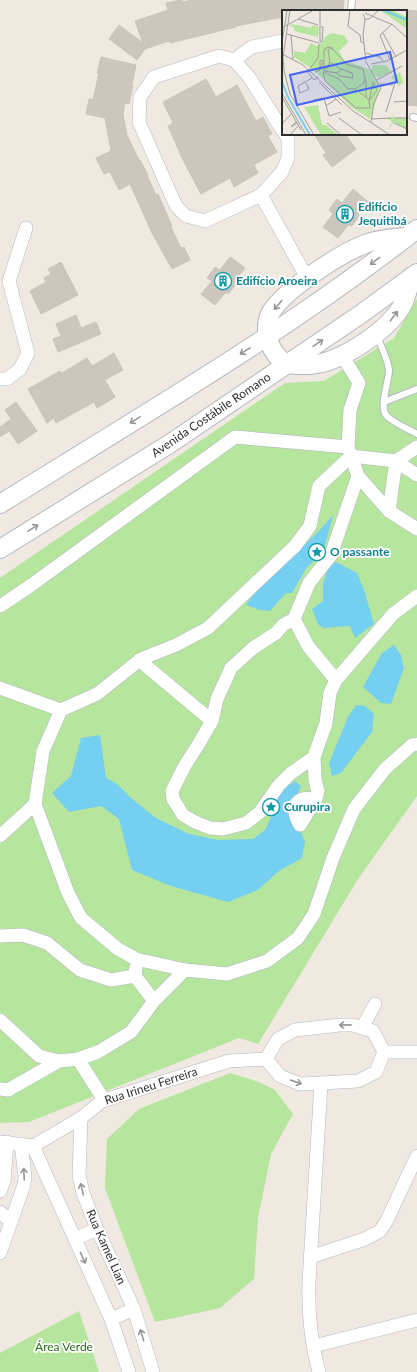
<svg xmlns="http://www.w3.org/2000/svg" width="417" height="1372" viewBox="0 0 417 1372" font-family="Lato,sans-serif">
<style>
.green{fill:#b6e59e}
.water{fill:#75cff0}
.building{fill:#cbc7bf;stroke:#cbc5ba}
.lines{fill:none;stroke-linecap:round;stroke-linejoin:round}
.lane-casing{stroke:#b4b7c1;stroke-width:8}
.street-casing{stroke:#b4b7c1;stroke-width:14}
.secondary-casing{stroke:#b4b7c1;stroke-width:20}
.lane{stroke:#fff;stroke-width:6}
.street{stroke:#fff;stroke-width:13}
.secondary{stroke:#fff;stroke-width:18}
.oneway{stroke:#969696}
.labels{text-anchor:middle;stroke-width:3.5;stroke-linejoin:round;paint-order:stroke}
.culture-label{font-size:12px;font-weight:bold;fill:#0d838f;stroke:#fff;text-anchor:start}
.street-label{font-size:12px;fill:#2e2e2e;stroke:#fff}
.park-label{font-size:12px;fill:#2c6e1b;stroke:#fff}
.inset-river{fill:none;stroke:#75cff0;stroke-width:2}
.inset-road{fill:none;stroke:#a29e99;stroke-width:1}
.view{fill:#4264fb;fill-opacity:0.15;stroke:#4264fb;stroke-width:2}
.inset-edge{fill:none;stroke:#2e2e2e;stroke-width:2}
</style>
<rect width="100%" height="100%" fill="#efe9e1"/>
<g class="green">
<polygon points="417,299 417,796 358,879 258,1044 239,1038 29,1122 0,1123 0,578 285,383 324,381 394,338"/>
<polygon points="230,1073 259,1082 275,1090 293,1114 271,1154 258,1218 254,1279 220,1308 155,1322 105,1188 107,1139 139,1109"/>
<polygon points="79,1311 99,1372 0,1372 0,1353"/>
</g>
<g class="water">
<polygon points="333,515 323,553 307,567 292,593 286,593 270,611 260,610 246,605 265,578 288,561 319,531"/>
<polygon points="336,562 357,573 364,590 374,624 355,638 350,626 323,628 318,624 312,609 323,601 323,584 328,567"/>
<polygon points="394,645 401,655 404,668 391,704 381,703 363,687 382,653"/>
<polygon points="356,705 365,706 374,714 372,732 341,773 332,776 329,763 348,717"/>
<polygon points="100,735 106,778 117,784 131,798 156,818 189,834 218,840 253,839 265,830 275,809 280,792 295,781 301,786 290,814 297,823 305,842 302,858 279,871 258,890 228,902 171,886 132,870 119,819 101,806 69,812 52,793 71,776 81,738"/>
</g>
<g class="building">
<polygon points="180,0 182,0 183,2 191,0 344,0 343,11 283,11 283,17 236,26 236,27 170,43 169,41 145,49 137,60 109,39 119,25 143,43 135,21 168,10 166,3"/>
<polygon points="406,10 417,11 417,106 406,105"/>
<polygon points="101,57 136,65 132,85 133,86 129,104 125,103 123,114 127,135 139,160 140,160 148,175 147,175 156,195 158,194 172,226 171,227 181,248 184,247 190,260 172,269 153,235 130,184 119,190 110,172 104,174 96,158 111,151 105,118 86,114 89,99 93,99 99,73 97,73"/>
<polygon points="206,79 216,97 237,85 256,121 263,117 272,134 268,136 277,152 254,165 258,173 234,187 230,178 201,194 183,160 168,126 173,123 163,102"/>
<polygon points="314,134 345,134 356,149 332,167 323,155 326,153"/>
<polygon points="353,189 367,201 358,213 359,216 352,226 348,225 338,238 323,227 333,214 329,210 337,199 342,203"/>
<polygon points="230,257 245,268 235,281 236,284 229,293 225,293 215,305 201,294 212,281 207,278 215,267 220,270"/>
<polygon points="61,262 78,295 41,314 30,291 46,282 44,278 51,274 48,269"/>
<polygon points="76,315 81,328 96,322 101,334 58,352 53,339 61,336 56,324"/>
<polygon points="114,353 123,370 105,380 115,397 97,408 94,402 56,423 54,418 47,423 28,389 60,371 62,373 87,358 92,366"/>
<polygon points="16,402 37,431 18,444 9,431 0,437 0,427 11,419 5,410"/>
</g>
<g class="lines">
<g class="lane-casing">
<g id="lane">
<polyline points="351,11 352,0"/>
<polyline points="413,117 417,118"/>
<path d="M377 335C380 345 388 359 389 370 389 381 379 407 386 415 391 422 409 429 417 434"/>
<polyline points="384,402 417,389"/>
</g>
</g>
<g class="street-casing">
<g id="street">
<polyline points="234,60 252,47 283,41"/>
<polyline points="283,131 249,77 234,60 219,56 154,77 140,97 139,122 176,206 186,216 205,221 261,195 282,172 288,158 288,139 285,134"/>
<polyline points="261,195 307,278"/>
<polyline points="342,355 359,383 350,410 348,447 358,476"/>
<polyline points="0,379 7,379 20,369 28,353 9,281 26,228"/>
<polyline points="417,475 396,461 351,456 319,486 310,526 295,546 208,628 176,645 141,659 97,694 61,710 43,751 35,804 68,893 81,918 118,949 136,959 185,970 227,974 267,961 298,938 314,914 333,858 354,809 385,769 412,745 417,744"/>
<polyline points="389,511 396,461 417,447"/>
<polyline points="0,606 30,586 235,437 348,447"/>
<polygon points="294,619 308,646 336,680 330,693 326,723 314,757 290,774 279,785 260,812 246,823 223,829 210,828 195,822 183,815 173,799 172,791 184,767 198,745 212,721 217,699 231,668 253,648 276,633 283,625"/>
<polyline points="294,619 309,583 331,555 358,476 389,511 417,529"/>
<polyline points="139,660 212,721"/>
<polyline points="336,680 393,614 417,596"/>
<polyline points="0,688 61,710"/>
<path d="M314 757 315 780 318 791 316 799 300 825C295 817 291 804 302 799 306 798 312 799 316 799"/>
<polyline points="0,836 35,804"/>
<polyline points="0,936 23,935 47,943 80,970 111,980 135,976"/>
<polyline points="136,967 135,976 154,1001"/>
<polyline points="0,1020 39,1056 59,1061"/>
<polyline points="362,1028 375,1004"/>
<polyline points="384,1052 417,1052"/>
<polyline points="266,1059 278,1039 295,1030 340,1025 353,1025 373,1031 384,1052"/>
<polyline points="266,1059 280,1076 300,1084 321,1083 358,1081 376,1072 384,1052"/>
<polyline points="0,1089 8,1090 59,1061 78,1059"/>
<polyline points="104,1100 78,1059 98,1052 131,1032 154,1001 185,970"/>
<polyline points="81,1118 79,1175 83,1193 97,1229 134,1309 153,1372"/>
<polyline points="0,1142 33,1146 81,1118 102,1101 229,1061 266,1059"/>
<polyline points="33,1146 111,1319 129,1372"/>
<polyline points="0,1191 4,1181 7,1142"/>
<polyline points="0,1212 11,1222"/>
<polyline points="75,1239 97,1229"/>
<polyline points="0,1253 24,1185 25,1176 21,1144"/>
<polyline points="310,1257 365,1239 380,1231 386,1222 417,1156"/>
<polyline points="111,1319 134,1309"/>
<polyline points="314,1346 417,1320"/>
<path d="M319 1372C311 1343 308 1312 309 1282L321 1083"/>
</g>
</g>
<g class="secondary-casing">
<g id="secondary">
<path d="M407 237C393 238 378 239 365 244 339 254 286 289 271 312 264 324 267 343 275 353 278 358 282 361 286 364 296 365 307 366 317 364 345 359 390 329 403 304 407 296 409 286 411 277"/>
<path d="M0 504C141 416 286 332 417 229"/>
<polyline points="0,549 171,443 361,314 417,273"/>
</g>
</g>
<use href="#lane" class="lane"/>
<use href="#street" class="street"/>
<use href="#secondary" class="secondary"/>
</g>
<defs><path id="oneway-shaft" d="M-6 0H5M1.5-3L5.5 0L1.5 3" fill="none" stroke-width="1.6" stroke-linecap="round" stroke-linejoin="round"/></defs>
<g class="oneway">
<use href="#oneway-shaft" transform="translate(375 261) rotate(144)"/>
<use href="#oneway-shaft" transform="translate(278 305) rotate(130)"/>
<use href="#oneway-shaft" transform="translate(394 316) rotate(-53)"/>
<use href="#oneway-shaft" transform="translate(318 343) rotate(-34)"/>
<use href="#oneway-shaft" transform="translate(245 351) rotate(148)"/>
<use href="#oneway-shaft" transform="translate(135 420) rotate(148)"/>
<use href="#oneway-shaft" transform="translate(33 528) rotate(-32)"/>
<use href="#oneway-shaft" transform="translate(345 1025) rotate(179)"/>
<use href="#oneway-shaft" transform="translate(296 1082) rotate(19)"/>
<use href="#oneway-shaft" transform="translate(24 1174) rotate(-93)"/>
<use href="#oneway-shaft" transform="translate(82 1189) rotate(-103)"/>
<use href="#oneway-shaft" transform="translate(83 1258) rotate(65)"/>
<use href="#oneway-shaft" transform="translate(142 1335) rotate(-107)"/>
</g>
<defs>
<g id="building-ring" transform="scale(0.9)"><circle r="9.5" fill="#fff" stroke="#0f9aa8" stroke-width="1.5"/><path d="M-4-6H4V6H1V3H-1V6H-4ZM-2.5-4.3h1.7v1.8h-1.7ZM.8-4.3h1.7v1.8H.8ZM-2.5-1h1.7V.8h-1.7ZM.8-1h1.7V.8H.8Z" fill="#0f9aa8"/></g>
<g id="sight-ring" transform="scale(0.9)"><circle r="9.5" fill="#fff" stroke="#0f9aa8" stroke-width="1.5"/><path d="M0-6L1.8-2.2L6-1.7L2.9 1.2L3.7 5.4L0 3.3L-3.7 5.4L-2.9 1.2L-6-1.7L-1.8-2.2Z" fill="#0f9aa8"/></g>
</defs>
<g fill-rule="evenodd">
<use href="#building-ring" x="345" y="214"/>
<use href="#building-ring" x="223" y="281"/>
<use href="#sight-ring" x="317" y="552"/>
<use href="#sight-ring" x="271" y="807"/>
</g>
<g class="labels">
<g class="culture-label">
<text x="358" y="211">Edifício<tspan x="358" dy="14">Jequitibá</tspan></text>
<text x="236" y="285">Edifício Aroeira</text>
<text x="330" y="556">O passante</text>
<text x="284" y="811">Curupira</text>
</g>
<g class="street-label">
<text transform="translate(211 415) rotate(-34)" y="4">Avenida Costábile Romano</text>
<text transform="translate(151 1086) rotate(-18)" y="4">Rua Irineu Ferreira</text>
<text transform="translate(106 1247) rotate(66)" y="4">Rua Kamel Lian</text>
</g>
<g class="park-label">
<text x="64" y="1351">Área Verde</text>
</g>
</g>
<g transform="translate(282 10)">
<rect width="125" height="125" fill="#efe9e1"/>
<path d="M98 0H109L125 7V19ZM10 14 29 18 30 15 37 17 36 27 12 21V17L7 16ZM50 23 63 26 66 32 57 41 62 50 87 59 96 74 97 80 88 109 68 96 33 61 12 47V41L23 43 29 33 35 36 40 33 43 27ZM91 55H104L109 62 96 68 89 60ZM118 62 121 72 117 76 109 67ZM36 95 40 115H44L56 125H39L22 97ZM110 102 111 108H125V119L112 112 105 121 110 112 105 108 110 107Z" fill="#b6e59e"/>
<path class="inset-river" d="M101 0 125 10M0 72 6 87 28 125"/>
<path class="inset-road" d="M8 0 1 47 2 61 8 84 32 125M38 0V32H40L41 17H39M68 0 66 16 78 25 79 32 82 33M83 3 111 15 125 28M81 4 83 9H87L97 0M16 9 36 15M83 9 81 25 84 52 99 78 92 93 89 112M0 18 30 1M101 23 114 47M5 24 37 33 36 48 27 60M9 25 11 49M0 33 5 0M84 43 98 47 101 51M0 44 21 55 71 101 108 125M108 50 98 25 110 14M48 52 46 40 50 38 64 54 81 59 83 69 81 74 73 79H66L57 69 42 62V40L46 37 50 38M89 54 105 51 125 40M59 59 70 63 71 68 58 66 55 63ZM38 60V50L41 51M25 61 32 70 36 67M33 62 38 60 41 51M41 62 43 71 74 98H88L87 91 95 80 91 72M55 63 43 61 48 52 59 59M84 69V87L87 90M95 70 120 56M37 72 60 95M24 73 27 79 18 83 16 76 30 68M98 74 111 75M73 79 84 87M0 83 24 125M0 87 19 120M31 90 42 88 47 106 59 102M87 90 91 73M112 92 125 91M44 96 54 89M104 102 113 73M57 108 80 125M112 108H125M89 109 109 108M14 112 9 117 15 113M45 113 59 125M112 113 125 119M0 114 9 104M8 125 16 116"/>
<path class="view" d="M108 42 115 72 15 95 8 65Z"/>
<rect width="125" height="125" class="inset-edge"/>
</g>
</svg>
